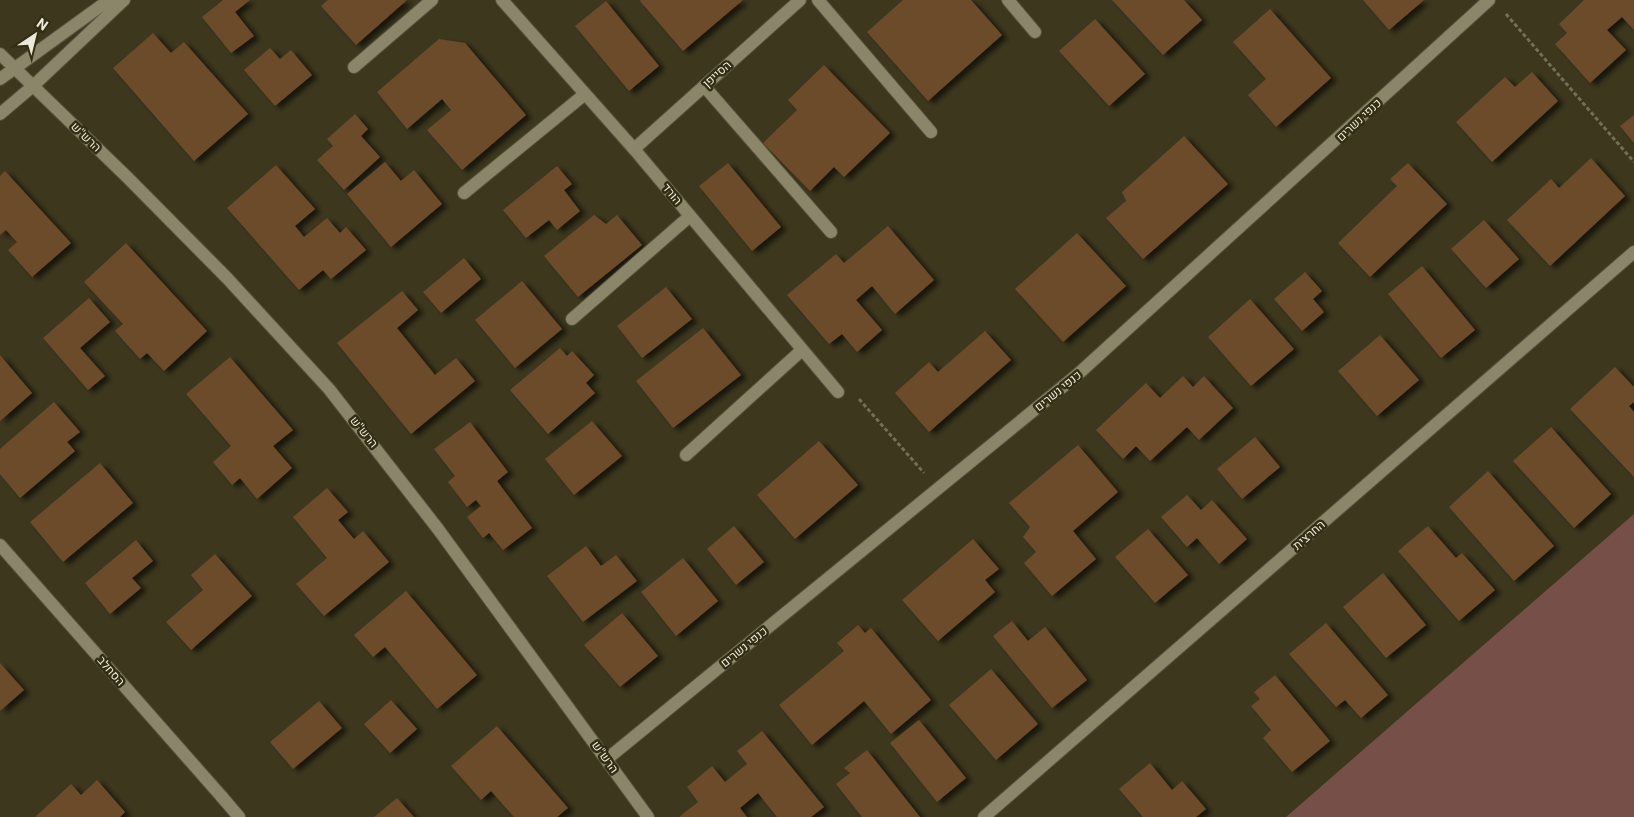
<svg xmlns="http://www.w3.org/2000/svg" width="1634" height="817" viewBox="0 0 1634 817" font-family="Roboto,Heebo,sans-serif">
<style>
.green{fill:#754f48}
.building{fill:#6c4b2a;filter:url(#shadow)}
.lines{fill:none;stroke-linecap:round;stroke-linejoin:round}
.lane-casing{stroke:#57533c;stroke-width:14}
.street-casing{stroke:#57533c;stroke-width:14}
.secondary-casing{stroke:#57533c;stroke-width:14}
.path{stroke:#736f58;stroke-width:3;stroke-dasharray:4 2.5;stroke-linecap:butt}
.lane{stroke:#8b866a;stroke-width:12}
.street{stroke:#8b866a;stroke-width:12}
.secondary{stroke:#8b866a;stroke-width:12}
.labels{text-anchor:middle;stroke-width:5;stroke-linejoin:round;paint-order:stroke}
.street-label{font-size:12px;fill:#ebe9d9;stroke:#322d13}
</style>
<defs>
<filter id="shadow"><feDropShadow dx="5.5" dy="3" stdDeviation="2.5" flood-color="#0009"/></filter>
</defs>
<rect width="100%" height="100%" fill="#3c371d"/>
<polygon class="green" points="1634,514 1634,817 1286,817"/>
<g class="building">
<polygon points="223,0 250,0 235,12 254,36 231,53 202,17"/>
<polygon points="328,0 407,0 356,45 321,6"/>
<polygon points="641,0 743,0 683,51 640,1"/>
<polygon points="903,0 971,0 1002,35 928,101 867,32"/>
<polygon points="1112,0 1184,0 1202,20 1163,55"/>
<polygon points="1363,0 1424,0 1389,30"/>
<polygon points="1584,0 1634,0 1634,30 1622,17 1607,30 1626,50 1590,83 1555,44 1567,33 1559,24"/>
<polygon points="606,1 659,66 629,91 575,26"/>
<polygon points="1270,9 1331,78 1276,127 1248,95 1266,79 1233,42"/>
<polygon points="1095,19 1145,74 1109,106 1059,51"/>
<polygon points="153,33 171,53 184,42 248,114 194,161 113,68"/>
<polygon points="439,39 465,43 526,115 462,170 427,130 451,110 442,99 407,129 377,92"/>
<polygon points="270,48 280,59 291,50 312,75 275,106 244,70"/>
<polygon points="824,65 890,133 844,177 834,167 810,191 763,143 797,110 788,100"/>
<polygon points="1532,72 1558,101 1492,162 1456,122 1505,77 1515,87"/>
<polygon points="355,114 368,129 361,136 380,157 344,190 317,160 333,146 327,139"/>
<polygon points="1634,115 1634,143 1620,126"/>
<polygon points="1184,136 1228,184 1143,259 1106,218 1126,201 1122,192"/>
<polygon points="1591,158 1625,196 1550,266 1507,220 1551,179 1559,188"/>
<polygon points="385,162 401,181 414,170 442,204 391,247 347,194"/>
<polygon points="728,163 781,227 752,251 699,186"/>
<polygon points="1408,163 1447,204 1370,277 1338,243 1397,186 1390,179"/>
<polygon points="276,165 315,209 295,226 304,237 327,218 340,233 346,227 366,250 331,279 323,270 299,290 227,208"/>
<polygon points="557,166 572,184 564,190 580,211 557,230 549,220 526,238 503,210"/>
<polygon points="5,171 71,243 32,277 8,250 17,242 6,230 0,235 0,176"/>
<polygon points="594,215 606,224 617,215 642,245 578,297 544,256"/>
<polygon points="1484,220 1519,259 1486,288 1451,249"/>
<polygon points="888,226 934,280 895,314 872,286 856,300 882,330 857,352 842,334 829,344 787,295 836,254 844,263"/>
<polygon points="1077,233 1126,286 1063,342 1015,289"/>
<polygon points="126,243 207,331 164,371 147,353 140,359 115,331 123,324 84,282"/>
<polygon points="464,258 481,279 441,313 423,292"/>
<polygon points="1422,266 1475,330 1441,358 1388,294"/>
<polygon points="1305,272 1322,291 1313,299 1324,312 1302,331 1274,299"/>
<polygon points="522,281 562,329 515,368 475,320"/>
<polygon points="666,287 692,319 642,358 617,326"/>
<polygon points="402,291 418,310 397,328 435,375 456,358 475,381 411,434 337,343"/>
<polygon points="89,298 110,322 80,348 105,376 88,390 43,338"/>
<polygon points="1250,299 1294,349 1251,386 1208,337"/>
<polygon points="703,328 741,375 673,428 636,381"/>
<polygon points="985,331 1011,360 929,432 895,393 929,362 938,372"/>
<polygon points="1380,335 1419,380 1377,416 1338,371"/>
<polygon points="560,348 567,356 572,351 594,375 586,383 595,393 548,434 510,390"/>
<polygon points="0,355 32,393 0,421"/>
<polygon points="230,357 293,430 273,446 292,468 257,499 240,478 232,485 213,462 231,446 186,394"/>
<polygon points="1615,367 1634,387 1634,402 1629,406 1634,412 1634,477 1570,409"/>
<polygon points="1183,376 1193,387 1204,376 1233,408 1199,440 1187,427 1150,461 1136,446 1123,459 1096,430 1146,383 1160,398"/>
<polygon points="54,402 80,432 67,442 75,451 20,498 0,474 0,449"/>
<polygon points="592,421 622,456 574,495 545,459"/>
<polygon points="470,422 508,472 497,481 532,528 503,550 489,533 483,538 467,517 481,506 476,500 467,507 448,482 455,476 434,449"/>
<polygon points="1551,427 1611,494 1574,528 1513,461"/>
<polygon points="1255,437 1280,467 1242,499 1217,469"/>
<polygon points="819,441 858,485 795,539 757,495"/>
<polygon points="1078,445 1118,492 1073,531 1096,559 1052,596 1024,563 1036,552 1023,537 1030,527 1009,503"/>
<polygon points="100,463 133,503 63,562 30,522"/>
<polygon points="1488,471 1554,546 1514,581 1449,507"/>
<polygon points="327,488 348,512 338,520 354,539 363,531 389,562 324,616 296,584 327,558 293,517"/>
<polygon points="1187,495 1201,510 1212,500 1247,539 1219,564 1197,538 1187,547 1161,517"/>
<polygon points="734,526 764,562 736,585 707,549"/>
<polygon points="1428,526 1456,558 1462,553 1495,590 1459,621 1398,551"/>
<polygon points="1148,529 1188,575 1155,603 1115,557"/>
<polygon points="973,539 999,569 985,580 995,592 938,641 902,600"/>
<polygon points="136,540 153,561 132,578 141,588 110,614 85,583"/>
<polygon points="586,546 601,566 616,555 637,581 583,622 547,576"/>
<polygon points="215,554 252,596 191,650 166,622 203,590 191,575"/>
<polygon points="683,558 718,601 676,636 641,592"/>
<polygon points="1383,573 1426,625 1386,658 1343,607"/>
<polygon points="406,591 477,675 437,709 385,647 373,657 354,635"/>
<polygon points="622,613 658,656 620,687 584,645"/>
<polygon points="1012,621 1028,641 1045,627 1087,680 1052,708 993,636"/>
<polygon points="1326,623 1388,695 1361,718 1345,700 1336,707 1289,654"/>
<polygon points="858,625 865,633 871,628 931,700 891,734 864,701 812,745 779,705 844,651 837,643"/>
<polygon points="0,663 24,690 0,711"/>
<polygon points="991,669 1038,724 996,760 949,705"/>
<polygon points="1275,675 1330,741 1292,772 1263,738 1271,730 1251,706 1260,699 1254,692"/>
<polygon points="391,700 417,729 390,753 364,724"/>
<polygon points="319,701 342,728 293,769 270,742"/>
<polygon points="919,720 966,778 937,802 890,743"/>
<polygon points="497,726 568,808 557,817 514,817 491,791 481,800 451,766"/>
<polygon points="762,731 824,807 811,817 777,817 758,793 740,808 747,817 679,817 698,802 687,787 712,766 725,782 747,764 737,751"/>
<polygon points="867,750 920,817 862,817 836,784 850,773 844,768"/>
<polygon points="1150,763 1172,790 1182,781 1206,809 1196,817 1143,817 1119,789"/>
<polygon points="97,780 125,812 120,817 35,817 71,784 81,795"/>
<polygon points="397,798 414,817 374,817"/>
</g>
<g class="lines">
<g class="lane-casing">
<g id="lane">
<polyline points="818,0 931,132"/>
<polyline points="1008,0 1035,32"/>
<polyline points="354,67 432,0"/>
<polyline points="704,86 831,232"/>
<polyline points="464,193 585,94"/>
<polyline points="572,319 690,216"/>
<polyline points="686,455 802,350"/>
<polyline points="222,797 239,817"/>
</g>
</g>
<g class="street-casing">
<g id="street">
<polyline points="502,0 634,149 838,392"/>
<polyline points="634,149 800,0"/>
<polyline points="0,545 222,797"/>
<polyline points="607,759 1077,375 1489,0"/>
<polyline points="984,817 1634,252"/>
</g>
</g>
<g class="secondary-casing">
<g id="secondary">
<polyline points="0,54 127,177 227,278 329,389 438,529 648,817"/>
<polyline points="0,79 109,0"/>
<polyline points="0,114 33,86 124,0"/>
</g>
</g>
<g class="path">
<polyline points="1506,14 1634,162"/>
<polyline points="859,399 924,473"/>
</g>
<use href="#lane" class="lane"/>
<use href="#street" class="street"/>
<use href="#secondary" class="secondary"/>
</g>
<g class="labels">
<g class="street-label">
<text transform="translate(717 74) rotate(-42)" y="4">הסייפן</text>
<text transform="translate(1359 120) rotate(-43)" y="4">כנפי נשרים</text>
<text transform="translate(86 137) rotate(44)" y="4">הרש''ש</text>
<text transform="translate(672 194) rotate(50)" y="4">הורד</text>
<text transform="translate(1058 391) rotate(-39)" y="4">כנפי נשרים</text>
<text transform="translate(364 432) rotate(51)" y="4">הרש''ש</text>
<text transform="translate(1309 535) rotate(-41)" y="4">החרצית</text>
<text transform="translate(744 647) rotate(-39)" y="4">כנפי נשרים</text>
<text transform="translate(111 671) rotate(49)" y="4">הסחלב</text>
<text transform="translate(605 757) rotate(54)" y="4">הרש''ש</text>
</g>
</g>
<g transform="translate(35 35) rotate(35)" stroke="#322d13" stroke-width="4" paint-order="stroke">
<path d="M0-4L9 19L0 12L-9 19Z" fill="#ebe9d9"/>
<text y="-8" font-size="14" font-weight="bold" text-anchor="middle" fill="#ebe9d9">N</text>
</g>
</svg>
